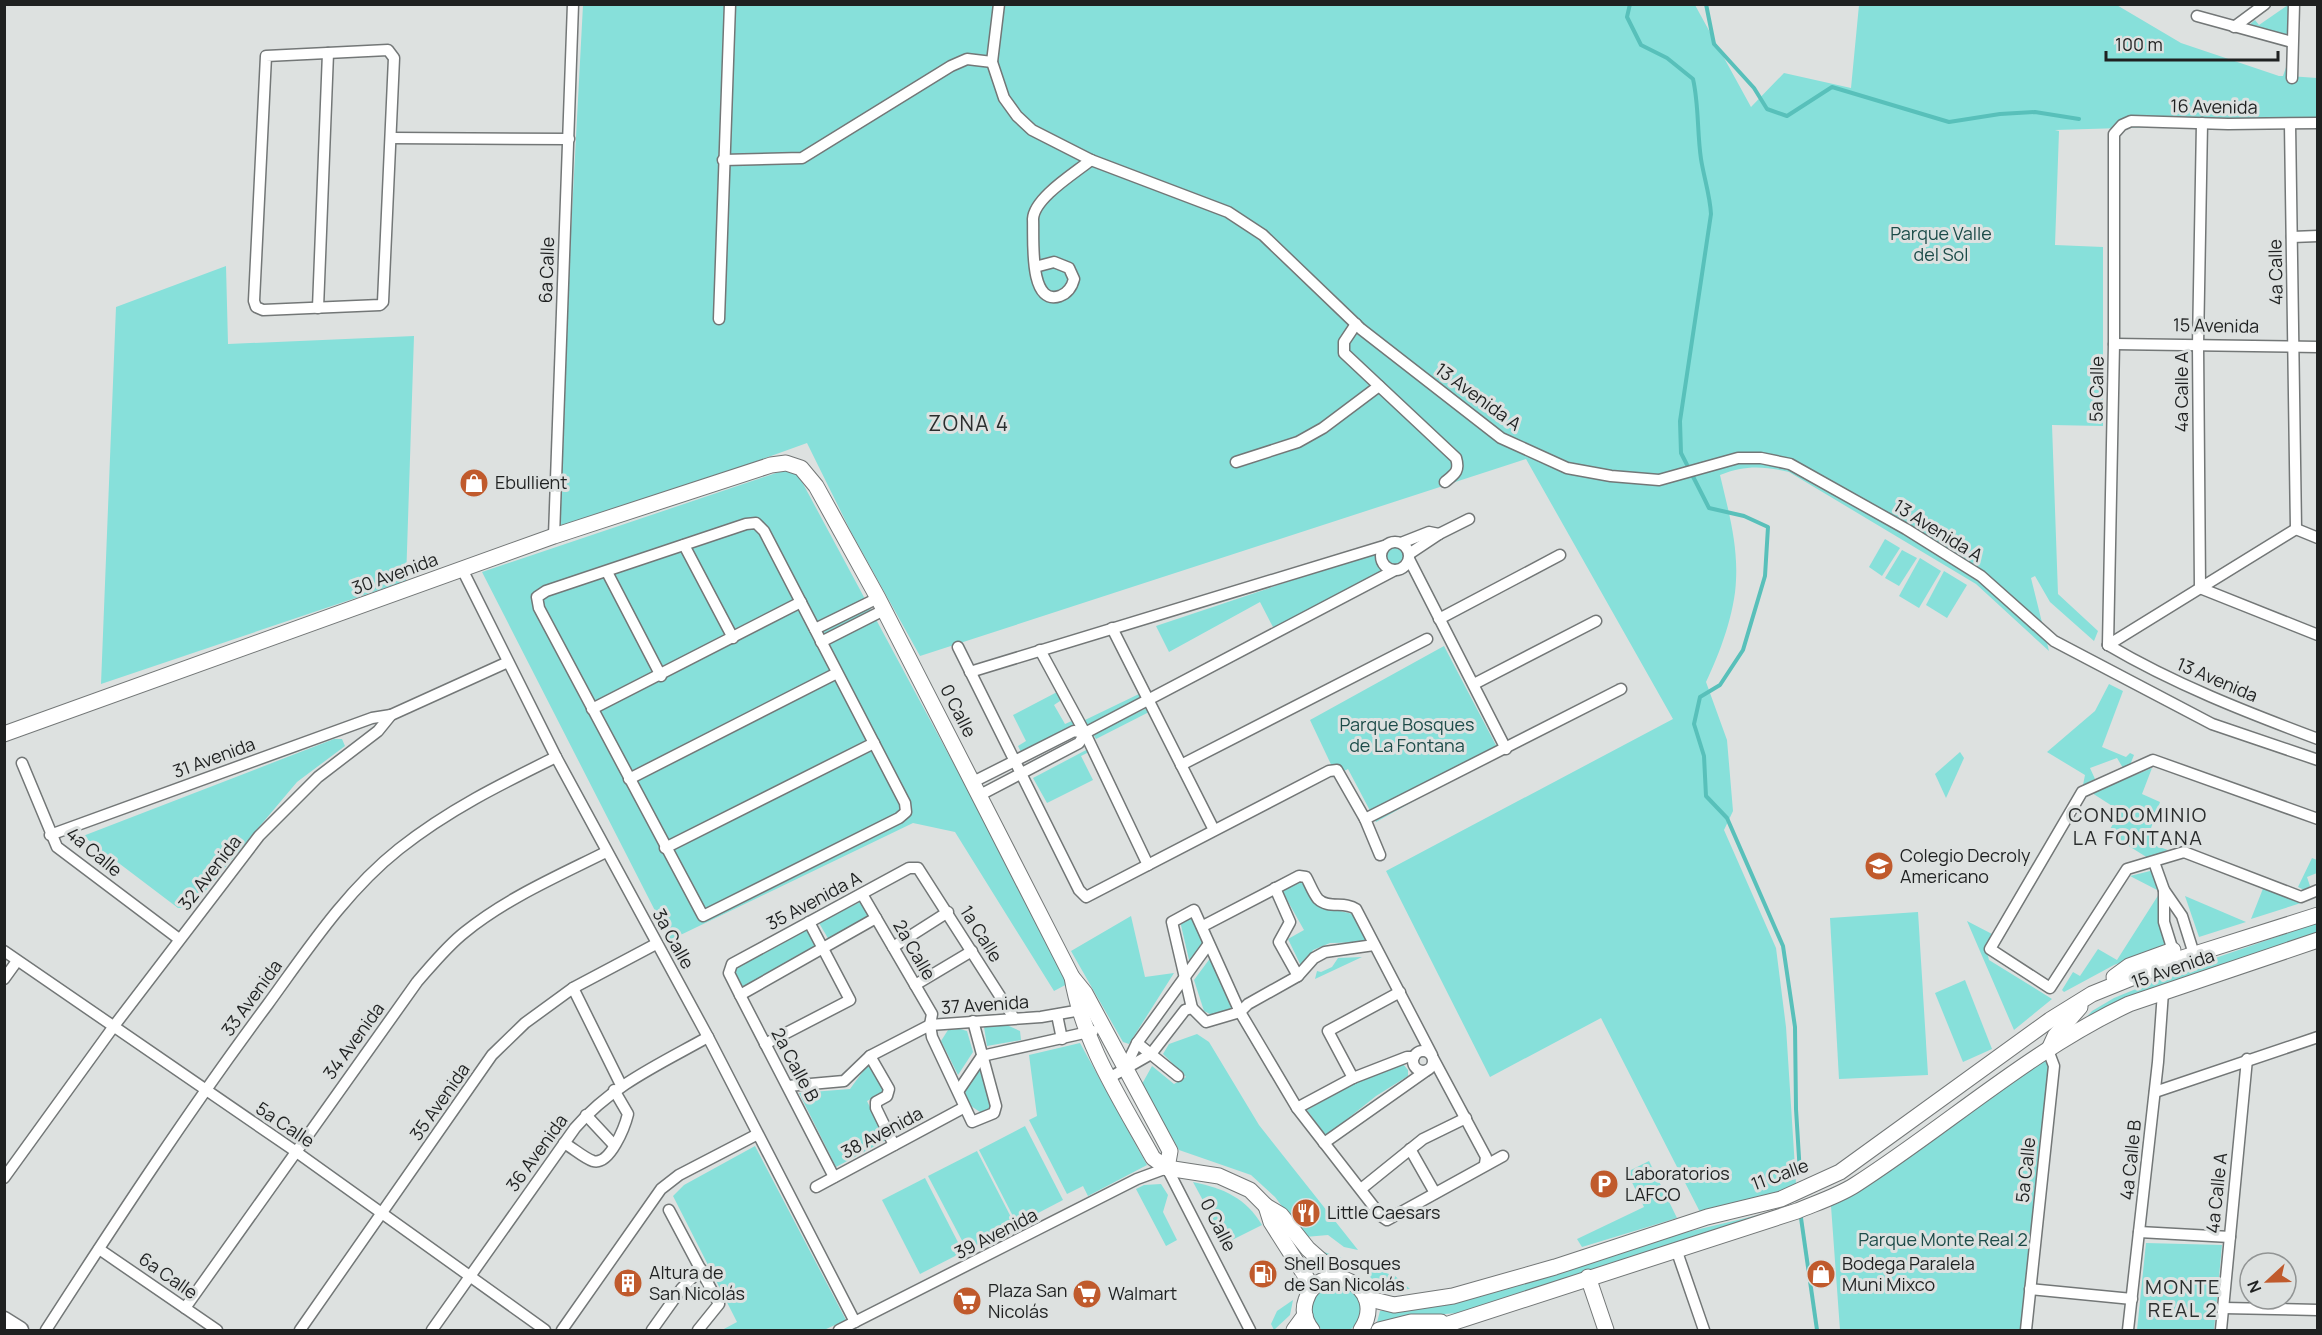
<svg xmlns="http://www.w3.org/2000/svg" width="2322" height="1335" viewBox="0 0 2322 1335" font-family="Manrope,sans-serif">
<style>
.green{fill:#87e0da}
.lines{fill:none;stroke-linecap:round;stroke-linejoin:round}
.stream{stroke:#58c0ba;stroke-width:4}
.street-casing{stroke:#737777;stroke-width:13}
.secondary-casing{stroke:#737777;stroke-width:17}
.primary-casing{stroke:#737777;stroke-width:19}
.street{stroke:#fff;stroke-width:10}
.secondary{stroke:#fff;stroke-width:15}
.primary{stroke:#fff;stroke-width:16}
.labels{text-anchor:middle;stroke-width:6;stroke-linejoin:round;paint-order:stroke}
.street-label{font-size:18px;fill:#1f2121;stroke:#dde1e0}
.park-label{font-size:18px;fill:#1d4c49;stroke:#dde1e0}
.poi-label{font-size:18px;fill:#1f2121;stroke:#dde1e0;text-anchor:start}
.neighbourhood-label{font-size:20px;letter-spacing:1.5px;fill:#2b2e2e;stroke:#dde1e0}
.quarter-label{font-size:21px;letter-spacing:1.5px;fill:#2b2e2e;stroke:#dde1e0}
</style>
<rect width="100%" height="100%" fill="#dde1e0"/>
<g class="green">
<path d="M2115 4 2181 43 2279 76H2283L2290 56 2289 76 2317 78V122L2055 130 2059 131 2055 245 2103 247V426L2052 425 2058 594 2098 631 2094 641 2050 602 2035 576 2031 578 2049 651 1976 584 1789 472C1763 466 1745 465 1720 475 1728 509 1738 544 1736 580 1735 612 1720 653 1706 682L1727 740 1733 811 1724 830 1776 948 1786 1027 1796 1184 1771 1196 1700 1212 1601 1018 1490 1077 1386 871 1673 719 1526 459 920 656 851 532 807 443 555 534 583 5H1695L1751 107 1784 73 1851 88 1859 5Z"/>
<polygon points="2288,5 2288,36 2249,25 2255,20 2259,25"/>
<polygon points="226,266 228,344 414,336 406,581 101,684 116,307"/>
<polygon points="794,467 1071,982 1054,991 955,832 913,823 670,940 482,572"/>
<polygon points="1885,539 1900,548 1882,576 1869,567"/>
<circle cx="1395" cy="556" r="9"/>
<polygon points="1902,550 1917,558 1899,586 1885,578"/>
<polygon points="1377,552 1378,561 1385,570 1274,629 1260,602 1169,652 1156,626"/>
<polygon points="1920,558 1941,571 1919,608 1899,596"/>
<polygon points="1944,571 1967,585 1947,618 1926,605"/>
<polygon points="1444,646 1500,753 1376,822 1348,769 1336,775 1310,720"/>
<polygon points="2109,684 2123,691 2102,747 2126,757 2130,753 2134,755 2130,765 2123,768 2117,758 2090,768 2095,779 2083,785 2085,775 2047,752 2095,711"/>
<polygon points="1059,691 1063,699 1054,705 1065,724 1074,720 1077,725 1021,752 1018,746 1026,741 1013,715"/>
<polygon points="1141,693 1144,699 1088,726 1085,720"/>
<polygon points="1149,707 1151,711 1096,739 1093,734"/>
<polygon points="334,739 342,739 345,746 297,782 191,908 178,908 83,836"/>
<polygon points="1088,749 1089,752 1081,756 1093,780 1047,803 1033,778"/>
<polygon points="1960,752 1964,758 1946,798 1935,774"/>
<polygon points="2152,768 2142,794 2160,802 2150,831 2155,833 2151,844 2168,850 2148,858 2108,833 2120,811 2092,793"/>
<polygon points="2312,858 2317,860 2317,873 2307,877 2310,886 2304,890 2298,887"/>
<polygon points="2150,871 2155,872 2161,892 2130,876"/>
<polygon points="1304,879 1319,906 1357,915 1372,942 1330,943 1313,950 1302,968 1288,939 1304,930 1282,891"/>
<polygon points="2264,886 2304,902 2251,919"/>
<polygon points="2159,894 2173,943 2114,965 2064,992 2062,990 2073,972 2080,976 2098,949 2117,960"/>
<polygon points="2185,896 2246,922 2199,937"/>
<polygon points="862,901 872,916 829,940 819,923"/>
<polygon points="1918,912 1928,1075 1839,1079 1830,918"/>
<polygon points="1131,916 1145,977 1174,973 1129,1044 1123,1042 1071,951"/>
<polygon points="1191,916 1204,944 1190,964 1180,921"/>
<polygon points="1967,921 1992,934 1986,948 1989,960 2052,999 2014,1030"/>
<polygon points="2317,923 2317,935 2074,1031 2092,1011 2114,998 2192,966"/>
<polygon points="809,926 820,946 742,987 731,966"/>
<polygon points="1211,957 1235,1007 1232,1012 1214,1016 1204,1011 1194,980"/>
<polygon points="1362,957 1315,979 1317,971 1321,972 1332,967 1338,958"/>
<polygon points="1965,980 1992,1049 1963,1062 1935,993"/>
<polygon points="1002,1023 1020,1031 1021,1040 987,1046 984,1027"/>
<polygon points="960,1029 967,1031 973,1052 958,1075 941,1041 948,1030"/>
<polygon points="1197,1034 1209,1042 1259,1125 1358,1250 1344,1247 1328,1235 1305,1237 1275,1197 1251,1175 1179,1150 1142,1084 1152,1066 1174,1084 1186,1077 1163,1054 1169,1044"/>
<polygon points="1080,1043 1147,1165 1088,1196 1083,1186 1067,1194 1029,1120 1037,1116 1029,1055"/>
<polygon points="2053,1056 2025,1330 1840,1330 1831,1206 1856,1191 1988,1092"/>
<polygon points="869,1063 884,1092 867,1101 886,1140 836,1167 799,1093 850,1089"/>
<polygon points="1403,1064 1408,1070 1408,1076 1376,1096 1326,1136 1307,1110 1355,1083"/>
<polygon points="978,1068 983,1071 991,1106 983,1114 968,1104 965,1090"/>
<polygon points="1025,1126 1063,1200 1017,1224 979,1150"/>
<polygon points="755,1146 846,1320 824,1330 722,1330 737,1322 673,1196 684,1185"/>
<polygon points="977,1151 1015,1225 967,1250 928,1176"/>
<polygon points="1649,1161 1677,1218 1582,1247 1577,1239 1644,1207 1627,1172"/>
<polygon points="925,1178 963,1252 920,1274 882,1200"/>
<path d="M1193 1182C1223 1188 1246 1198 1262 1225L1226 1243Z"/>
<polygon points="1161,1184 1168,1195 1163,1212 1177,1240 1166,1246 1136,1189 1144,1185"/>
<polygon points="1771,1212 1457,1313 1410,1317 1376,1326 1380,1311 1456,1303 1683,1233"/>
<polygon points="2146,1243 2222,1245 2214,1330 2137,1330"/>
<path d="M1321 1251 1395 1276 1410 1289 1383 1291C1375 1282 1368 1273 1357 1268 1340 1260 1337 1265 1321 1251Z"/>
<circle cx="1336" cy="1309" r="25"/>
<polygon points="1293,1300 1290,1315 1274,1330 1271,1324 1277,1311"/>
</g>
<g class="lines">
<g class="stream">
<path d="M1630 4 1627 17 1641 45 1667 58 1693 79C1699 105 1697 132 1701 159 1704 178 1710 195 1711 214L1680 421 1681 453 1709 508 1744 516 1768 527 1765 576 1743 650 1720 685 1700 697 1694 724 1704 756 1706 796 1727 818 1783 946 1795 1027 1796 1109 1800 1174"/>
<polyline points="1706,4 1714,44 1754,88 1767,109 1787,116 1832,87 1949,122 2000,114 2035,112 2079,119"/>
<polyline points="1801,1218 1817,1330"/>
</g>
<g class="street-casing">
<g id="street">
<polyline points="999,4 992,62 1004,98 1017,116 1032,130 1091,160 1228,212 1263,235 1361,329 1501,438 1567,468 1611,476 1659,480 1738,458 1761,458 1790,464 1906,529 1981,576 2054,641 2212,724 2318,760"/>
<polyline points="2197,16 2292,42"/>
<polyline points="2234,27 2265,4"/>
<polygon points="388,50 394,58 383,302 380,305 263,310 256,307 254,301 266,56"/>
<polyline points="2292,78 2294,4"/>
<polyline points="2202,123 2198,345 2200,588 2318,635"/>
<polyline points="2290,124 2296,529"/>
<polyline points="391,138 569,139"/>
<polyline points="723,160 802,158 951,66 967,59 992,62"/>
<polyline points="2292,237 2318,236"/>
<path d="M1035 267 1054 262 1069 268 1074 279C1072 287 1068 293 1060 296 1028 307 1034 237 1033 219 1034 198 1075 173 1091 160"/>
<polyline points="318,308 328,53"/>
<polyline points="719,319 730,4"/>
<path d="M1356 324 1344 342V353L1456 458C1460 471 1455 474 1445 482"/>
<polyline points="2114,344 2318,347"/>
<polyline points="1236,462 1298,442 1323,428 1379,386"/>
<polygon points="756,523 764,531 905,803 906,812 899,818 703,916 539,608 537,597 546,591 746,524"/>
<polyline points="2296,529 2318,538"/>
<polyline points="554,536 573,4"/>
<circle cx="1395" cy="556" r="14"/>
<polyline points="1401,543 1429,532 1439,534"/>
<polyline points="684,545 733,638"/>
<polyline points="1409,554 1439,534 1469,519"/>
<polyline points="1409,559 1506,749"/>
<polyline points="463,571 556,757 708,1037 855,1322"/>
<polyline points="607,572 661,676"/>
<polyline points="1439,619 1560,555"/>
<polyline points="1112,628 1214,830"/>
<polyline points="815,629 878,598"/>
<polyline points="821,642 884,610"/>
<polyline points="2108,645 2114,344 2114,134 2122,125 2131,121 2228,124 2318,123"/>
<path d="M2108 645C2174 684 2246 712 2318 739"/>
<polyline points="2108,645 2296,529"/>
<polyline points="958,647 1079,890 1086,897 1329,771 1337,770 1365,819 1380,855"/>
<polyline points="1040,650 1085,733 1148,865"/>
<polyline points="970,672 1384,546"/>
<polyline points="1474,684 1596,621"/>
<polyline points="592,709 801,602"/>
<polyline points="22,763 57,847 179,939"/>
<polyline points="1181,765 1427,639"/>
<polyline points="629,779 837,673"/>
<polyline points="973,782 1074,731 1085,733"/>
<polyline points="980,795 1079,743 1085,733 1395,570"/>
<polyline points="1365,819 1621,689"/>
<polyline points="2318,819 2153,760 2082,792 1990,949 2050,988 2127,869 2184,852 2301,897 2318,890"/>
<polyline points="50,835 372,718 391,715"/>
<polyline points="665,848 874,743"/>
<polyline points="2154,862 2164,890 2182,916 2194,954"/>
<polyline points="1275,888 1290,922 1279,942 1298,976"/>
<polyline points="2164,890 2164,922 2174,954"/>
<polyline points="862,894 932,1014 930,1025 932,1037 972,1122 994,1113 996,1106 973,1021"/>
<path d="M1203 926 1299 876 1306 877C1310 884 1313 893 1318 899 1328 909 1345 901 1356 909L1432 1055"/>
<polyline points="893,947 948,912"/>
<polyline points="4,951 295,1151 545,1330"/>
<polyline points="4,979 17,961"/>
<polyline points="915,985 972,951"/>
<polyline points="573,988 621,1085"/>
<polyline points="740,995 876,918"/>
<polyline points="1192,1008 1172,922 1194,910 1240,1012 1297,1108 1381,1216 1387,1220 1503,1156"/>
<polyline points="1057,1015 1062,1039"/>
<polyline points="1137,1043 1178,1076"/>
<polyline points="765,1044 850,1000 809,922"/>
<circle cx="1423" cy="1061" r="10"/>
<polyline points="870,1056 889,1089 887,1096 876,1102 876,1108 894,1145"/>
<polyline points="1433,1058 1486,1157 1485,1164"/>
<polyline points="1125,1068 1137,1043 1208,945"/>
<polyline points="1109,1078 1151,1054 1185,1010 1192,1008 1206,1022 1240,1012 1248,1004 1298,976 1314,958 1325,952 1374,945"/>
<polyline points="1353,1078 1328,1031 1400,992"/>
<polyline points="788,1086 844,1081 870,1056 930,1025 1041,1017 1087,1009"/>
<polyline points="959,1090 982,1056 1093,1031"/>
<polyline points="2155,1092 2318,1037"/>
<polyline points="1297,1108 1353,1078 1407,1057 1414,1057"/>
<polyline points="586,1115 614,1145"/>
<path d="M564 1143C573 1148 584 1158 593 1161 610 1166 625 1126 628 1114L614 1090"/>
<polyline points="1324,1143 1426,1071"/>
<polyline points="1410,1149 1435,1193"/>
<polyline points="834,1177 740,995 729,973 732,964 909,868 918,868 1014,1018"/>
<polyline points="4,1178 114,1026 259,836 318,777 378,731 391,715 508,662"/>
<polyline points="816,1187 963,1108"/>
<polyline points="1361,1189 1423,1139 1466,1118"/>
<polyline points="669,1210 719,1304 698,1330"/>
<polyline points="2139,1232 2230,1237"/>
<polyline points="99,1249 217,1330"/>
<polyline points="1676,1249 1704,1330"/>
<polyline points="2030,1289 2132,1299"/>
<path d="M185 1308 417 982C432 965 447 946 465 932 507 898 558 876 606 852"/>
<polyline points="2223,1308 2318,1310"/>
<path d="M46 1330C117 1220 189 1110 268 1004 308 949 346 891 399 849 448 810 501 784 556 757"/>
<polyline points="300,1330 492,1055 525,1023 573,988 656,944"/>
<path d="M432 1330 575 1128C612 1085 660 1064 708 1037"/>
<polyline points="562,1330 661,1189 679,1175 756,1135"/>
<polyline points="652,1330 682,1288 701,1269"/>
<polyline points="839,1330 1137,1179 1167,1168 1250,1330"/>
<polyline points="2026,1330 2054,1066 2048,1050"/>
<polyline points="2128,1330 2158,1062 2163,992"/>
<polyline points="2221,1330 2247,1059"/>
</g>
</g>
<g class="secondary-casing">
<g id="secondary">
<polyline points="4,734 554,536 771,465 786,463 801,468 816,486 878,598 1072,977 1085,993 1170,1151 1167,1168"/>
<path d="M1072 977C1083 1043 1121 1100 1153 1158L1167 1168 1219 1176 1250 1190 1266 1206 1281 1215 1308 1249 1341 1278"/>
<polyline points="2114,977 2129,966 2173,950"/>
<polyline points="2050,1047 2055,1036 2080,1007"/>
<polyline points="1266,1206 1271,1222 1313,1288"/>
<polyline points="1588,1277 1606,1330"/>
<polyline points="1366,1298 1394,1305 1453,1296 1555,1267 1707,1217 1781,1199 1840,1172 2050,1020 2092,994 2176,960 2318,915"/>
<polyline points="1294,1330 1305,1315"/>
<path d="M1312 1330C1305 1321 1302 1311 1306 1300 1321 1255 1390 1286 1361 1330"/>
<polyline points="1379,1330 1411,1322 1441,1322"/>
<path d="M1430 1330 1797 1211C1816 1203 1838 1196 1855 1185 1947 1126 2029 1051 2129 1004L2318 940"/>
</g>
</g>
<g class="primary-casing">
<polyline id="primary" points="4,1320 20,1330"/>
</g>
<use href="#street" class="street"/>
<use href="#secondary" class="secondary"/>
<use href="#primary" class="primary"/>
</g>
<defs>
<g id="shop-disc" transform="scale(1.5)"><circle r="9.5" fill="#c05a2c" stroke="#dde1e0"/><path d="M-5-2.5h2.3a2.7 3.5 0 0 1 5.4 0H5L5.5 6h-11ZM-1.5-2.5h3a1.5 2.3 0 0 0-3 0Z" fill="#fff"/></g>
<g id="school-disc" transform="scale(1.5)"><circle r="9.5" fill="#c05a2c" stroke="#dde1e0"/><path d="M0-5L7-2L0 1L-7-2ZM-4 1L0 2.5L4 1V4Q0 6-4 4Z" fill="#fff"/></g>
<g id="parking-disc" transform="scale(1.5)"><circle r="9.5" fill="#c05a2c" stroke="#dde1e0"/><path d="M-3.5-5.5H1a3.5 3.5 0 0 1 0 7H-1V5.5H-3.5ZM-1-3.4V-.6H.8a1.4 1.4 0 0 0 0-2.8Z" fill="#fff"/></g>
<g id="restaurant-disc" transform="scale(1.5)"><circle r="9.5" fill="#c05a2c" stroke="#dde1e0"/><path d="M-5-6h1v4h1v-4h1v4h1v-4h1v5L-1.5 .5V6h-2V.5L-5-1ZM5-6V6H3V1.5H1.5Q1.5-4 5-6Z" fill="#fff"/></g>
<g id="fuel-disc" transform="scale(1.5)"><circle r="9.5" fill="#c05a2c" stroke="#dde1e0"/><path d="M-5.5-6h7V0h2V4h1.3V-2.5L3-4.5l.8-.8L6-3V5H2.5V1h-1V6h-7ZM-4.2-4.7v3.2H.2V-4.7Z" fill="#fff"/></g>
<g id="building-disc" transform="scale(1.5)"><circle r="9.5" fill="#c05a2c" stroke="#dde1e0"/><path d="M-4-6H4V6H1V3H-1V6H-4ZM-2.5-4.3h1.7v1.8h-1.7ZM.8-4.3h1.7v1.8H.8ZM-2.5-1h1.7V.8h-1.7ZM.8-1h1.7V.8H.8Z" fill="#fff"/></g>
<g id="supermarket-disc" transform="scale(1.5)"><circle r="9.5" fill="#c05a2c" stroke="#dde1e0"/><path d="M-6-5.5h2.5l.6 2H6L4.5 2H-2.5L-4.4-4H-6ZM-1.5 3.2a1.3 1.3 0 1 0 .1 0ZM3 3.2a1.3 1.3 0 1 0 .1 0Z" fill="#fff"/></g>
</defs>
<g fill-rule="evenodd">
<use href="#shop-disc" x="474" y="483"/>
<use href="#school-disc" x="1879" y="866"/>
<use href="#parking-disc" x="1604" y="1184"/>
<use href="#restaurant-disc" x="1306" y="1213"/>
<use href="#fuel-disc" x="1263" y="1274"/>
<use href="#shop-disc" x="1821" y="1274"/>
<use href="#building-disc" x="628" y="1283"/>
<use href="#supermarket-disc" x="1087" y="1294"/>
<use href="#supermarket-disc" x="967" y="1301"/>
</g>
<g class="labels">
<g class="street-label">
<text transform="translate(2214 107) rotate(1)" y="6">16 Avenida</text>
<text transform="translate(547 270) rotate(-88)" y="6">6a Calle</text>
<text transform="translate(2276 272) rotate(-91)" y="6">4a Calle</text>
<text transform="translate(2216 326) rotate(1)" y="6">15 Avenida</text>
<text transform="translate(2097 389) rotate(-89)" y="6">5a Calle</text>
<text transform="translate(2182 392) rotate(-90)" y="6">4a Calle A</text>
<text transform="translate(1478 397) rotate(36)" y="6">13 Avenida A</text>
<text transform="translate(1938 531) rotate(32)" y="6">13 Avenida A</text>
<text transform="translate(395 574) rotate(-20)" y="6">30 Avenida</text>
<text transform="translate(2217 680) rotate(23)" y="6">13 Avenida</text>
<text transform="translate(958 711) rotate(63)" y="6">0 Calle</text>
<text transform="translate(214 758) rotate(-20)" y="6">31 Avenida</text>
<text transform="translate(94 852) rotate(40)" y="6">4a Calle</text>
<text transform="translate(210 873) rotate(-52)" y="6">32 Avenida</text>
<text transform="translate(814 901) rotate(-28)" y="6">35 Avenida A</text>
<text transform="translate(981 934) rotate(58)" y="6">1a Calle</text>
<text transform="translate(673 939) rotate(61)" y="6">3a Calle</text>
<text transform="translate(914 950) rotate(60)" y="6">2a Calle</text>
<text transform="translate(2173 969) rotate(-19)" y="6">15 Avenida</text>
<text transform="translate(252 998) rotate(-54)" y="6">33 Avenida</text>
<text transform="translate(985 1005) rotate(-4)" y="6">37 Avenida</text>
<text transform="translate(354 1041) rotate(-54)" y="6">34 Avenida</text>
<text transform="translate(795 1065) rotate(62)" y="6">2a Calle B</text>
<text transform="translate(440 1102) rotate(-55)" y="6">35 Avenida</text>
<text transform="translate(285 1125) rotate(34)" y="6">5a Calle</text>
<text transform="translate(882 1133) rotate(-28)" y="6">38 Avenida</text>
<text transform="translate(537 1153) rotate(-54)" y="6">36 Avenida</text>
<text transform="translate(2131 1160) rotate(-84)" y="6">4a Calle B</text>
<text transform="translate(2026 1170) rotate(-84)" y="6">5a Calle</text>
<text transform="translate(1780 1175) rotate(-20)" y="6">11 Calle</text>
<text transform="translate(2217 1193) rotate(-84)" y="6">4a Calle A</text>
<text transform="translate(1218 1225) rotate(63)" y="6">0 Calle</text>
<text transform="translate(996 1234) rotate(-27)" y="6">39 Avenida</text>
<text transform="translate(168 1276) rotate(35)" y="6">6a Calle</text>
</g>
<g class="park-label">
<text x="1941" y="240">Parque Valle<tspan x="1941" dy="21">del Sol</tspan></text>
<text x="1407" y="731">Parque Bosques<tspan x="1407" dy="21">de La Fontana</tspan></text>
<text x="1943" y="1246">Parque Monte Real 2</text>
</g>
<g class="poi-label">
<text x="495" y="489">Ebullient</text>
<text x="1900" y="862">Colegio Decroly<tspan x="1900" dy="21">Americano</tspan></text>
<text x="1625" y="1180">Laboratorios<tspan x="1625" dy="21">LAFCO</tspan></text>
<text x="1327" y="1219">Little Caesars</text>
<text x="1284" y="1270">Shell Bosques<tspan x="1284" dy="21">de San Nicolás</tspan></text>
<text x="1842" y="1270">Bodega Paralela<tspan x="1842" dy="21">Muni Mixco</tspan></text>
<text x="649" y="1279">Altura de<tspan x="649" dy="21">San Nicolás</tspan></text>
<text x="988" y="1297">Plaza San<tspan x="988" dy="21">Nicolás</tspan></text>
<text x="1108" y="1300">Walmart</text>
</g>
<g class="neighbourhood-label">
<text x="2138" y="822">CONDOMINIO<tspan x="2138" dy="23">LA FONTANA</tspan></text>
<text x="2183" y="1294">MONTE<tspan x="2183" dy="23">REAL 2</tspan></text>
</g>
<g class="quarter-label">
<text x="969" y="431">ZONA 4</text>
</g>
</g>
<rect width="2322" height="1335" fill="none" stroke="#1f2121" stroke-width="12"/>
<g transform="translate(2268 1281) rotate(248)"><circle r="28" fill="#dde1e0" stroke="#919494" stroke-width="1.5"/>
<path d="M0-4.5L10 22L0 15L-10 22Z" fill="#c05a2c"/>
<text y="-9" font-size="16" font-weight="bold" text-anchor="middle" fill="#1f2121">N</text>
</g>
<path d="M2106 51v9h172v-9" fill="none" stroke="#1f2121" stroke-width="3"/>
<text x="2115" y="51" font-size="18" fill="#1f2121" stroke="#dde1e0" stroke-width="4.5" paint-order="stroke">100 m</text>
</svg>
